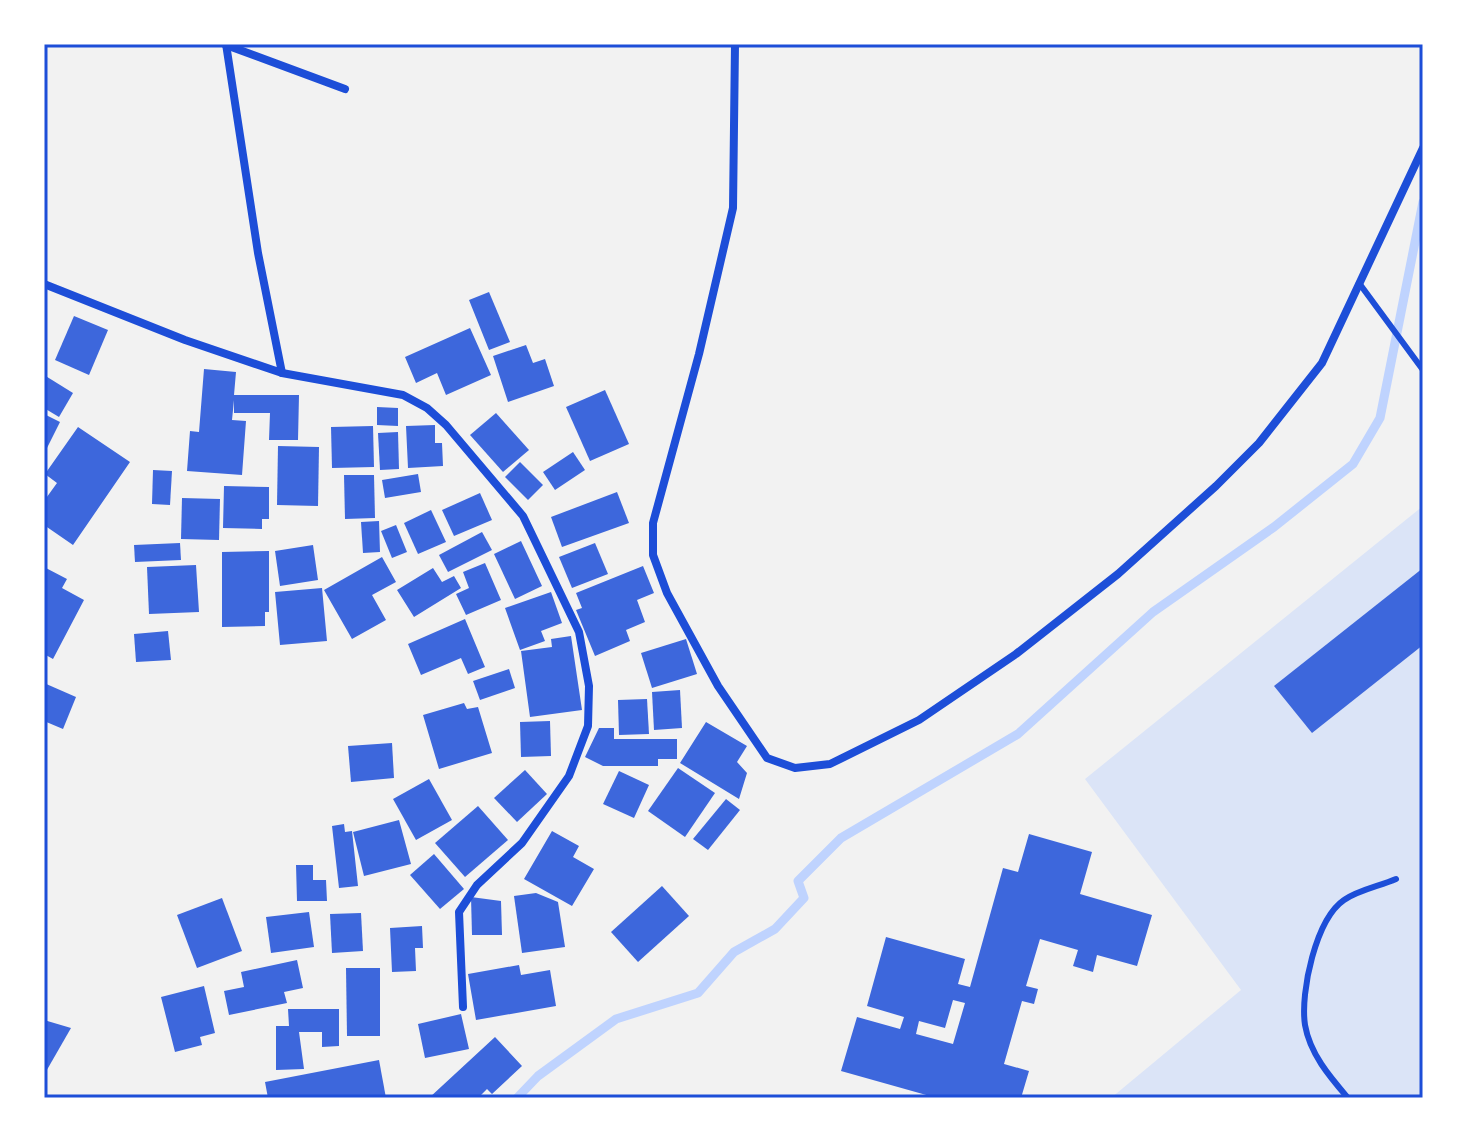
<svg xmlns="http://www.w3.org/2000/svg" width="1467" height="1142" viewBox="0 0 1467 1142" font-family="'IBM Plex Sans',sans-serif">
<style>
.green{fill:#dbe4f7}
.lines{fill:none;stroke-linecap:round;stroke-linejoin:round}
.stream{stroke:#bfd3fe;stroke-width:9}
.building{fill:#3d67dc;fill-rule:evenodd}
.service{stroke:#1d4ed8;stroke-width:6}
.minor{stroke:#1d4ed8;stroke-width:8}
.neatline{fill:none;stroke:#1d4ed8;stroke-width:3}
</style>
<rect width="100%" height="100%" fill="#f2f2f2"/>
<polygon class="green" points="1423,506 1423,1098 1111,1098 1241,990 1085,779"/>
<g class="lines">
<polyline class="stream" points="517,1098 538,1076 616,1019 698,993 734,952 775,929 804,898 798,881 841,838 1018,734 1153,612 1274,527 1353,464 1380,418 1423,202"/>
</g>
<g class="building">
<polygon points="489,292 510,342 489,350 469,300"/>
<polygon points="74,316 108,330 89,375 55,360"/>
<polygon points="470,328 491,375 446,395 437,373 416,383 405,357"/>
<polygon points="526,345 533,363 545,359 554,386 508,402 493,356"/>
<polygon points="204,369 236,372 234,395 299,395 298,440 269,440 270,413 234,413 234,400 232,420 246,421 242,475 187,471 190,431 199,432"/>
<polygon points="44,375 73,393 59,417 44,408"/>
<polygon points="605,390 629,444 590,461 566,407"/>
<polygon points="377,407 398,408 398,426 377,425"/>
<polygon points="496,413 529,450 503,472 470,435"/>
<polygon points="44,414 60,422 44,454"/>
<polygon points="435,425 435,443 442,443 443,466 408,468 406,426"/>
<polygon points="373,426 374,467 332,468 331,427"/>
<polygon points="78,427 130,462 73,545 44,525 44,501 57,483 45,474"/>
<polygon points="398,432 399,469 380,470 378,433"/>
<polygon points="278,446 319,447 318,506 277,505"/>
<polygon points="573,452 585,470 555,490 543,472"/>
<polygon points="520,462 543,485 528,500 505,477"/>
<polygon points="153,470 172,471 170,505 152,504"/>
<polygon points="418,474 421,492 385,498 382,480"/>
<polygon points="344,475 374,475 375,518 345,519"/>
<polygon points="224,486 269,487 269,519 262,519 262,529 223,528"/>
<polygon points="617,492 629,523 562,547 551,517"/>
<polygon points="480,493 492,520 454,536 442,510"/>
<polygon points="182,498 220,499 219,540 181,539"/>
<polygon points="431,510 446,542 418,554 404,523"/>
<polygon points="379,521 380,552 363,553 361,522"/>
<polygon points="396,525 407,552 392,558 381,531"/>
<polygon points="482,532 492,550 448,572 439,555"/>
<polygon points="521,541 542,586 515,599 494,554"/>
<polygon points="180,543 181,560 135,562 134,545"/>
<polygon points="595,543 608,574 572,588 559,557"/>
<polygon points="313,545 318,580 280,586 275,551"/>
<polygon points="269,551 269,612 265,612 265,626 222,627 222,552"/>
<polygon points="382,557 396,582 372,595 386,620 352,639 324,590"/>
<polygon points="485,563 501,600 466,615 456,594 469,588 463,572"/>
<polygon points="196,565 199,612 149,614 147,567"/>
<polygon points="643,566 654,593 637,600 645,622 626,630 630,641 595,656 576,610 582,608 576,593"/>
<polygon points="44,567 67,579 62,588 84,600 53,659 44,654"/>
<polygon points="433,568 442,582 454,576 461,588 414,617 397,590"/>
<polygon points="1423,568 1423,645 1312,733 1274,686"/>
<polygon points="322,588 327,641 280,645 275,592"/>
<polygon points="551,592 562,623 541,631 545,641 520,650 505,608"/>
<polygon points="465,619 485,667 468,674 461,658 421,675 408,644"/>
<polygon points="168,631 171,660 136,662 134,634"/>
<polygon points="571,636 582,710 530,717 521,651 552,647 551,639"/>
<polygon points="686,639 697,674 652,688 641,653"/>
<polygon points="509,669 515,688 480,700 473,681"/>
<polygon points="44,683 76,697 63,729 44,721"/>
<polygon points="680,690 682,728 654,730 652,692"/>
<polygon points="647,699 649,734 619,735 618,700"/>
<polygon points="464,703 467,709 478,707 492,753 439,769 423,715"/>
<polygon points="550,721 551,756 521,757 520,722"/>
<polygon points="706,722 747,746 737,762 747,773 739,799 680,763"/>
<polygon points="599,728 614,728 614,739 677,739 677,759 658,759 658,766 603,766 585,757"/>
<polygon points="392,743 394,778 351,782 348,746"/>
<polygon points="678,768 715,793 685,837 648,811"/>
<polygon points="525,770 547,794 517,822 494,798"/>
<polygon points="619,771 649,785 634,818 603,804"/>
<polygon points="429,779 452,820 416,840 393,799"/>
<polygon points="726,799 740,810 708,850 693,839"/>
<polygon points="478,806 508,840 465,877 435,843"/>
<polygon points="399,820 411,864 364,876 353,832"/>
<polygon points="344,824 345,832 352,831 358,886 339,888 332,826"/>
<polygon points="552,831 579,846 573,857 594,869 572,906 524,879"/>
<path d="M1029 834 1092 852 1080 894 1152 915 1137 966 1097 955 1093 972 1073 966 1078 950 1040 939 1026 986 1038 989 1034 1004 1022 1001 1004 1064 1029 1071 1021 1098H937L841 1071 857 1017 900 1029 904 1017 867 1006 886 937 965 959 958 984 970 987 1003 868 1018 872ZM953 1000 965 1003 953 1044 916 1034 919 1021 945 1028Z"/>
<polygon points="434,854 464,889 440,909 410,875"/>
<polygon points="296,865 313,865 313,880 326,880 327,901 297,901"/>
<polygon points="662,886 689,916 638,962 611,932"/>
<polygon points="536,893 558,902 565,947 522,953 514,896"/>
<polygon points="471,897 501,901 502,935 472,935"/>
<polygon points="222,898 242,951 197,968 177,915"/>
<polygon points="309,912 314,947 271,953 266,917"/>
<polygon points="361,913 363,951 332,953 330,914"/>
<polygon points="422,926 423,948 415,948 416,971 392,972 390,928"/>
<polygon points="297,960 303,988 284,992 287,1003 229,1015 224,991 244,987 241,972"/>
<polygon points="519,965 521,975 550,970 556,1006 476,1020 468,974"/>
<polygon points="346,968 380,968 380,1036 347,1036"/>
<polygon points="204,986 215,1033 200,1037 202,1045 175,1052 161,997"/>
<polygon points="288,1009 339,1009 339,1046 322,1047 322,1032 299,1032 304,1069 276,1070 276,1026 289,1026"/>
<polygon points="461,1014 469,1049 425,1058 418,1024"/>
<polygon points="44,1020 71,1028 44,1075"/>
<polygon points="495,1037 522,1066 492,1094 487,1089 478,1098 429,1098"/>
<polygon points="379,1060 386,1098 268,1098 265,1082"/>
</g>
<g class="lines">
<g class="service">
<polyline points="1359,283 1423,370"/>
<path d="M1348 1098C1330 1077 1310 1054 1305 1025 1300 992 1316 919 1344 900 1358 890 1380 886 1396 879"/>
</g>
<g class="minor">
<polyline points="226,44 258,253 282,373"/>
<polyline points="735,44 733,208 699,354 653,523 653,555 667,593 718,686 767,758 795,768 830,764 919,720 1016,654 1118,574 1216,486 1259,443 1322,363 1423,148"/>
<polyline points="226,45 345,89"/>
<polyline points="44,284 185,340 282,373 403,395 427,408 446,425 523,516 579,632 589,686 588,726 569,776 522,843 477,885 459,912 463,1007"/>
</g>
</g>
<rect width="1467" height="1142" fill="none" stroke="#ffffff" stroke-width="92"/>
<rect x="46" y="46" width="1375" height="1050" class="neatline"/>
</svg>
